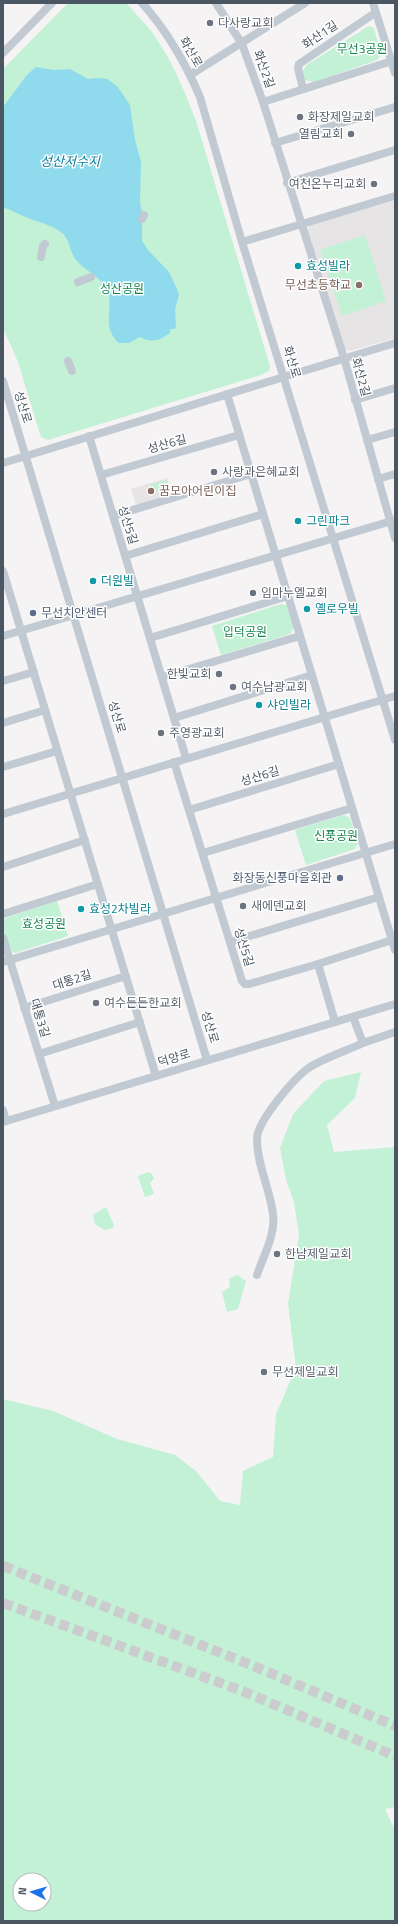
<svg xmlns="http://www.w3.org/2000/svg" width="398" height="1924" viewBox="0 0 398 1924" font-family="'Titillium Web','Noto Sans KR',sans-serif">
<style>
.education{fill:#e6e4e5}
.green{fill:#c3f1d5;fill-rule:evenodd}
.water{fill:#90daee}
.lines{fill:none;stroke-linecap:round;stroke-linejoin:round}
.major-tunnel{stroke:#caccce;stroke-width:10;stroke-dasharray:10 5;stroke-linecap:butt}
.minor{stroke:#c1cad2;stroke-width:8}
.worship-dot{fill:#6b7280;stroke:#fff;stroke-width:1.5}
.culture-dot{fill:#0f9aa8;stroke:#fff;stroke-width:1.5}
.education-dot{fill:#8d6e63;stroke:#fff;stroke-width:1.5}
.service-dot{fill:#5c6f8a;stroke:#fff;stroke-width:1.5}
.labels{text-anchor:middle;stroke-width:3;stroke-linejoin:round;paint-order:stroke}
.worship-label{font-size:12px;fill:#5b616d;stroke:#fff;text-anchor:start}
.street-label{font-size:12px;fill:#4a5661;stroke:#fff}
.park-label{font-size:12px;fill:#17864f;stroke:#fff}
.culture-label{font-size:12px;fill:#0d838f;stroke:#fff;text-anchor:start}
.education-label{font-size:12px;fill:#785e54;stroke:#fff;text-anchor:end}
.service-label{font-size:12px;fill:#4e5e75;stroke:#fff;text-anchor:start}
.water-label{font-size:13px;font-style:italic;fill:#0c7c9b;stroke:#fff}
</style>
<rect width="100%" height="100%" fill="#f5f3f3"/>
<g class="education">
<polygon points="395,201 395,338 350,351 343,348 306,232 310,225"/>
<polygon points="167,478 172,494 136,505 131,489"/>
</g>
<g class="green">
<path d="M68 3H126C134 12 143 21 151 31 171 58 184 89 196 121L270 366 269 371 261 375 48 440 41 437 40 434 18 362 3 328V69Z"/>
<polygon points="369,26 374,28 381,55 377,60 314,82 305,80 303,70 308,64"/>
<polygon points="365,235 386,301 342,316 320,250"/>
<polygon points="166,480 168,488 152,493 149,485"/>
<polygon points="281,604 289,606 295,626 290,634 221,655 212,626"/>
<polygon points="344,815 350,818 358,844 355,849 306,865 295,830"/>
<polygon points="57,901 68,936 15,953 10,950 3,929 5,918"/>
<path d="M361 1072 355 1098 327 1125 334 1152 395 1147V1807L385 1809 395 1830V1921H3V1399L53 1411 117 1439 175 1455 197 1472 220 1501 240 1505 243 1471 273 1457 276 1414 296 1368 288 1304 299 1234 294 1202 286 1180 280 1148 293 1114 324 1081ZM20 1880H44V1904H20Z"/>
<polygon points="149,1172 152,1174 154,1179 150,1183 154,1194 145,1197 138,1176"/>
<polygon points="106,1207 114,1225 113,1228 104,1230 95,1224 93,1215"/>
<polygon points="237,1275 246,1281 238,1309 227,1312 222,1292 230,1287 229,1279"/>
</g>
<path class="water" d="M36 67 54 70 70 69 88 79 99 78 107 79 117 86 130 105 135 140 141 162 140 203 142 212V241L148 250 169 272 177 289 179 295 175 309 176 327 175 329H170V333C159 341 152 343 140 337L129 343H119C102 328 112 311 109 294 106 280 87 272 78 262 69 254 71 240 62 233 55 227 45 224 37 221 25 218 14 211 3 207V107L27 75Z"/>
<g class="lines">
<g class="major-tunnel">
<polyline points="3,1566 256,1667 395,1726"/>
<polyline points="3,1603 245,1692 395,1756"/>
</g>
<g class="minor">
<path d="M142 3C167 31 185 62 200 97L242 242 395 740"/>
<polyline points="216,3 242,44 263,102 344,358 395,538"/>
<polyline points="373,3 395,73"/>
<polyline points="3,53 52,3"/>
<polyline points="190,75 305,3"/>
<polyline points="303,89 298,68 299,64 375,13"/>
<polyline points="263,102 392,61"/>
<polyline points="275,143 395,107"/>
<polyline points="287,183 395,150"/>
<polyline points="142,219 144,215"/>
<polyline points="242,242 395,196"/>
<polyline points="41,257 43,246 45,244"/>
<polyline points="78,282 91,277"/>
<polyline points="68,361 72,371"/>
<polyline points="3,381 207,1060"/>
<polyline points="227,394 395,950"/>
<polyline points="355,400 395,388"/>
<polyline points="89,436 186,758"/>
<polyline points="367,440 395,432"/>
<polyline points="3,463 395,343"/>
<polyline points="101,475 239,435"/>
<polyline points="378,479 395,474"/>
<polyline points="113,516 251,474"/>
<polyline points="125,556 263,514"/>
<polyline points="3,571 156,1076"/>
<polyline points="3,636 395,520"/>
<polyline points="150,638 288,596"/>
<polyline points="162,677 300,636"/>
<polyline points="3,681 34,672"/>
<polyline points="174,718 312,675"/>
<polyline points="3,723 45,710"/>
<polyline points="174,762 242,981 245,984 249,984 318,964 335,1022"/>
<polyline points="3,767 57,751"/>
<polyline points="189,810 339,764"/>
<polyline points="3,814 395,696"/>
<polyline points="203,853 352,808"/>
<polyline points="3,867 85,840"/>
<polyline points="3,914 98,884"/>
<polyline points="3,938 55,1106"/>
<polyline points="230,942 379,897"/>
<polyline points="3,962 395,844"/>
<polyline points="318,964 392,940"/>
<polyline points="24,1008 126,976"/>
<polyline points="363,1043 395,1032"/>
<polyline points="39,1054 140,1022"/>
<polyline points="3,1110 6,1121"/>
<polyline points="3,1122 395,1004"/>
<path d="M257 1275C263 1257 276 1234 273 1214 270 1189 257 1165 257 1139 257 1121 295 1077 310 1067 326 1057 346 1051 363 1043L353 1017"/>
</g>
</g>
<g class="worship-dot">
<circle cx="210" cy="23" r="4"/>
<circle cx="300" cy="117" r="4"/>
<circle cx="351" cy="134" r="4"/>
<circle cx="374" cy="184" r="4"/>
<circle cx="214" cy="472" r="4"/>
<circle cx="253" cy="593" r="4"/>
<circle cx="219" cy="674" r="4"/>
<circle cx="233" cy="687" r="4"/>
<circle cx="161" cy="733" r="4"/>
<circle cx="243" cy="906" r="4"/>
<circle cx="96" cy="1003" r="4"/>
<circle cx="277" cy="1254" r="4"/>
<circle cx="264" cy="1372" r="4"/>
</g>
<g class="culture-dot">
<circle cx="298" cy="266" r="4"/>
<circle cx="298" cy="521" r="4"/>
<circle cx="93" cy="581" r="4"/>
<circle cx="307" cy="609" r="4"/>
<circle cx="259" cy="705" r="4"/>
<circle cx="81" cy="909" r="4"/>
</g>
<g class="education-dot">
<circle cx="359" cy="285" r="4"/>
<circle cx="151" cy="491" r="4"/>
</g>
<g class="service-dot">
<circle cx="33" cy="613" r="4"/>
<circle cx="340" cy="878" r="4"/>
</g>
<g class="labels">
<g class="worship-label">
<text x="218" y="27">다사랑교회</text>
<text x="308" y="121">화장제일교회</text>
<text x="343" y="138" text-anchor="end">열림교회</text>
<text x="366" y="188" text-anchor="end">여천온누리교회</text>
<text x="222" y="476">사랑과은혜교회</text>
<text x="261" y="597">임마누엘교회</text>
<text x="211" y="678" text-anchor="end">한빛교회</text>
<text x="241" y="691">여수남광교회</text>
<text x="169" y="737">주영광교회</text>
<text x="251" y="910">새에덴교회</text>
<text x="104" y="1007">여수든든한교회</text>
<text x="285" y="1258">한남제일교회</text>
<text x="272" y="1376">무선제일교회</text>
</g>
<g class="street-label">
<text transform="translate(320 35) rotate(-34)" y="4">화산1길</text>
<text transform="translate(191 52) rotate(60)" y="4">화산로</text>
<text transform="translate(264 69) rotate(70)" y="4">화산2길</text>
<text transform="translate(292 362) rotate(73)" y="4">화산로</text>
<text transform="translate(361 377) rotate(74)" y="4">화산2길</text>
<text transform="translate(23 407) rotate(73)" y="4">성산로</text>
<text transform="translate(167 444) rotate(-16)" y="4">성산6길</text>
<text transform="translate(128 525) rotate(73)" y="4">성산5길</text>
<text transform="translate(117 717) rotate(73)" y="4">성산로</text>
<text transform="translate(260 776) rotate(-17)" y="4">성산6길</text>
<text transform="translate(244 947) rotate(73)" y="4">성산5길</text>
<text transform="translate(72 980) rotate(-18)" y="4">대통2길</text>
<text transform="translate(40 1018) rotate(73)" y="4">대통3길</text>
<text transform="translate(210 1027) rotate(73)" y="4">성산로</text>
<text transform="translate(174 1058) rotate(-17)" y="4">덕양로</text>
</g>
<g class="park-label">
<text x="362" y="53">무선3공원</text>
<text x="122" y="293">성산공원</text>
<text x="245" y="636">입덕공원</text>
<text x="336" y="840">신풍공원</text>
<text x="44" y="928">효성공원</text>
</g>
<g class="culture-label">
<text x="306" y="270">효성빌라</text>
<text x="306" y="525">그린파크</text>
<text x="101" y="585">더원빌</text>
<text x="315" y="613">옐로우빌</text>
<text x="267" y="709">샤인빌라</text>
<text x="89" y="913">효성2차빌라</text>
</g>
<g class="education-label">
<text x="351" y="289">무선초등학교</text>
<text x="159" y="495" text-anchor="start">꿈모아어린이집</text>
</g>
<g class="service-label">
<text x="41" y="617">무선치안센터</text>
<text x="332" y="882" text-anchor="end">화장동신풍마을회관</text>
</g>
<g class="water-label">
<text x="70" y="166">성산저수지</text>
</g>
</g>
<rect width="398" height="1924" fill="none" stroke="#4a5661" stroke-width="8"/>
<g transform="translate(32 1892) rotate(275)"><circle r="19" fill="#ffffff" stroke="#b7bbc0"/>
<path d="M0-3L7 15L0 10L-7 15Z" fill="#1a73e8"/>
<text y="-6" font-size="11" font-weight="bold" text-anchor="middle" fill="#4a5661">N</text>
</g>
</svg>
